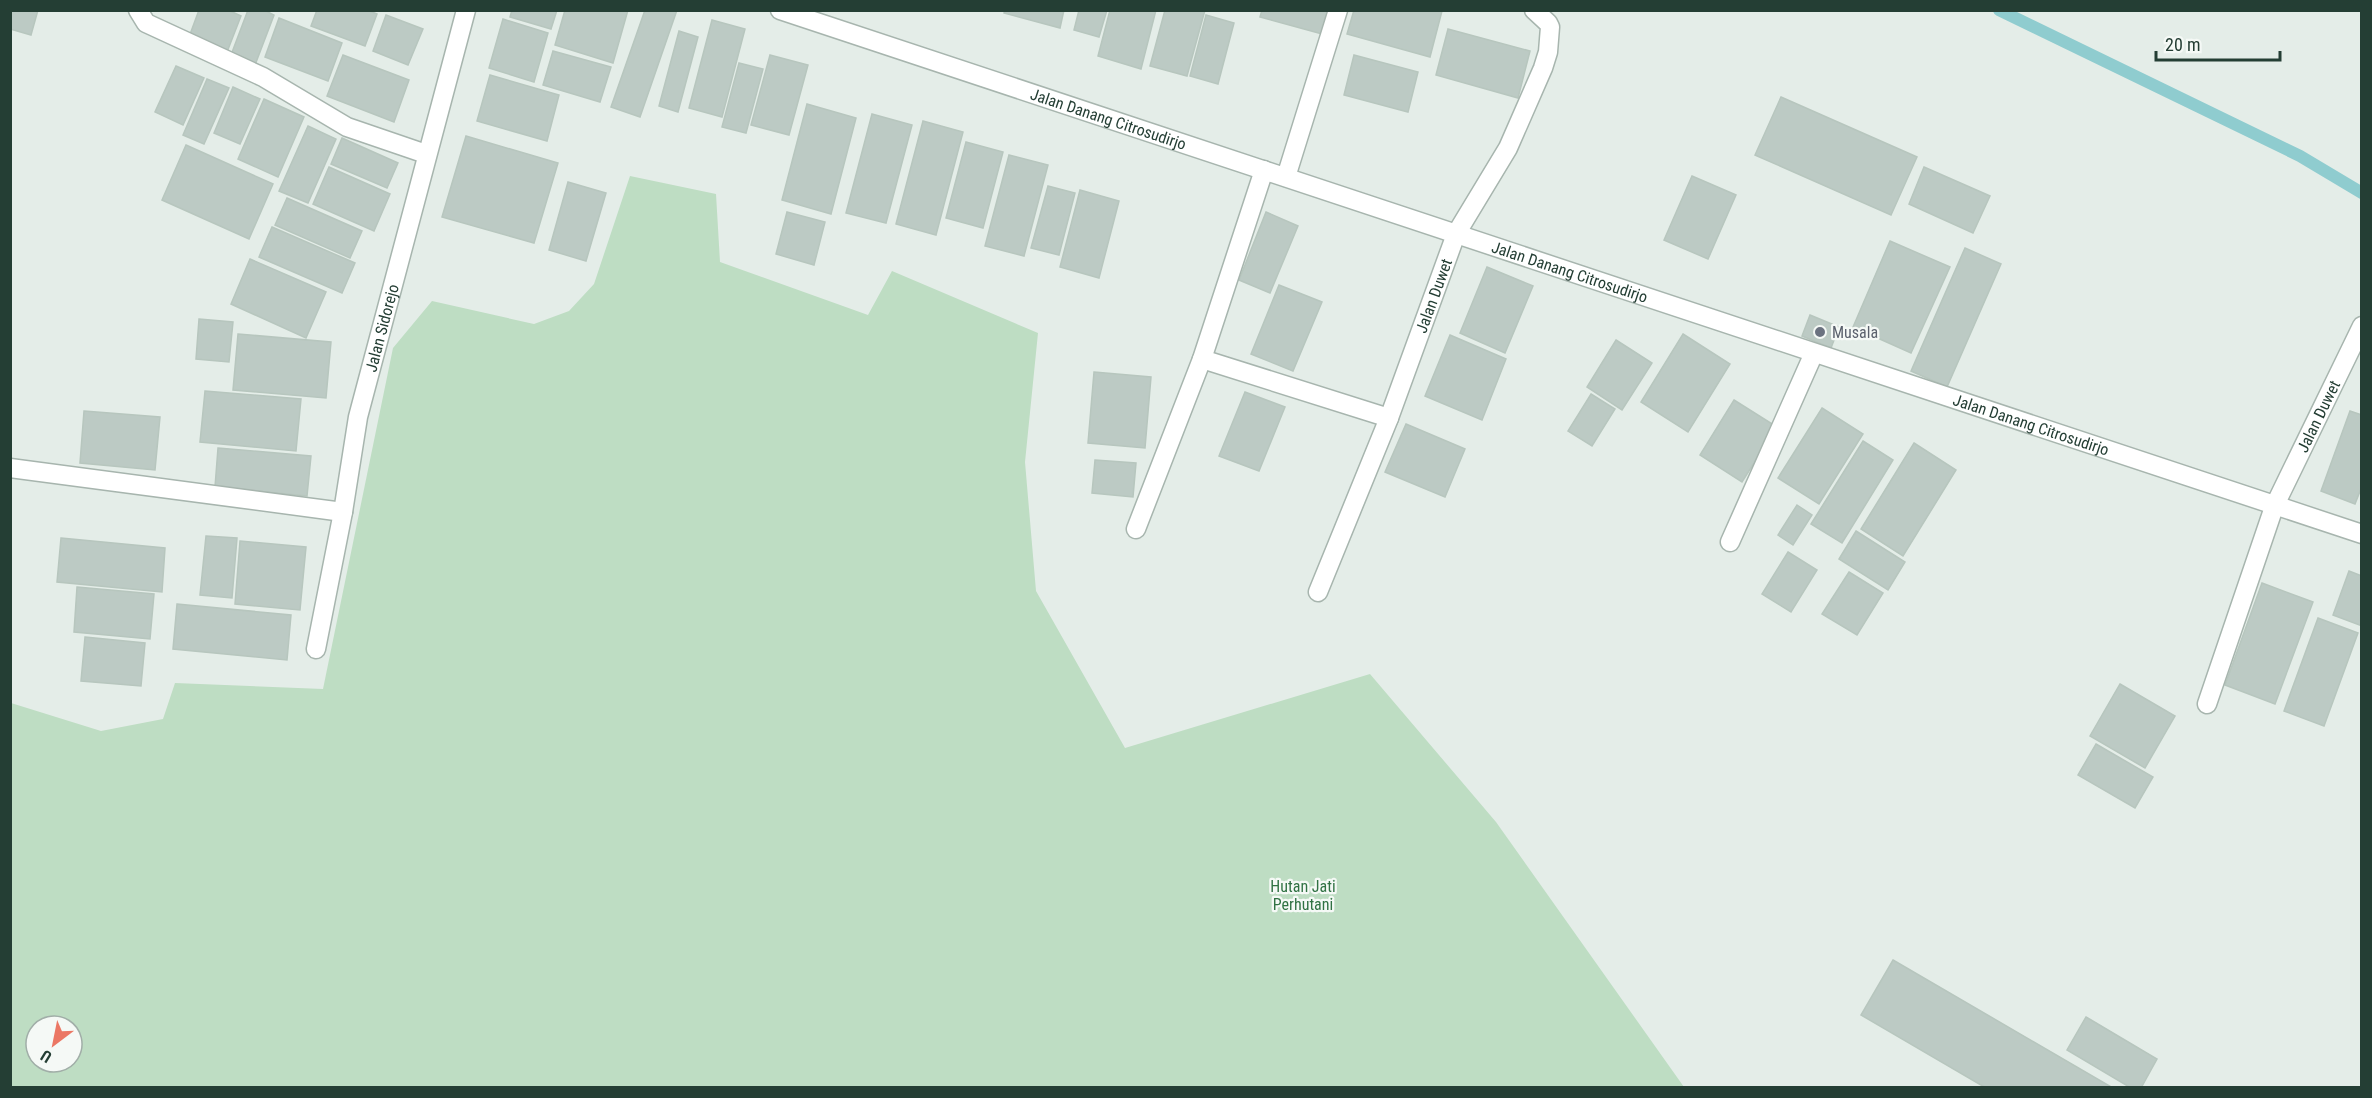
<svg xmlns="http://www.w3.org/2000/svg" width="2372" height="1098" viewBox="0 0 2372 1098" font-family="'Roboto Condensed',sans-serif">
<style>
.green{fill:#beddc3;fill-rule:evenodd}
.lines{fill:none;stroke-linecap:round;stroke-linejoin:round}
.stream{stroke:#8fcccf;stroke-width:12}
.building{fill:#bccac4;stroke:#b7c6be;stroke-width:1.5}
.minor-casing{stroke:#a7b5ae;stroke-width:21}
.minor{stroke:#fff;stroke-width:18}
.worship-dot{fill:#6b7280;stroke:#f5f9f6;stroke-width:2}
.labels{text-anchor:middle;stroke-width:4.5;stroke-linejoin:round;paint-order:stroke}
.street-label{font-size:16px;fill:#243e34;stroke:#f5f9f6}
.worship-label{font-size:16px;fill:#5b616d;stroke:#f5f9f6;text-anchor:start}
.park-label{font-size:16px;fill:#307243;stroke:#f5f9f6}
</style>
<rect width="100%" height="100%" fill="#e4ede8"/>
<path class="green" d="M630 176 716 194 720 262 868 315 892 271 1038 333 1025 462 1036 591 1125 748 1370 674 1496 822 1684 1087H11V703L101 731 163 719 175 683 323 689 393 348 432 301 534 324 569 311 594 284ZM36 1026H72V1062H36Z"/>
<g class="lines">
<polyline class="stream" points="1999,10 2300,156 2362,193"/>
</g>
<g class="building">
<polygon points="10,10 38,10 31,35 10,29"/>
<polygon points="199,10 228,10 241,16 227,52 189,37"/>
<polygon points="248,10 264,10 274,15 255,65 231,55"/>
<polygon points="317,10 367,10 377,14 365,46 311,26"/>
<polygon points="512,10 557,10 551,29 510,17"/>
<polygon points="565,10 628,10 613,63 555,45"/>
<polygon points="645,10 677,10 640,117 611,107"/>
<polygon points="1005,10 1064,10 1060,28 1004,13"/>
<polygon points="1079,10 1107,10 1099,37 1074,30"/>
<polygon points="1110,10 1156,10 1141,69 1098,56"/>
<polygon points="1165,10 1205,10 1187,76 1150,66"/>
<polygon points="1262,10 1333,10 1326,35 1260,17"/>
<polygon points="1354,10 1442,11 1430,57 1347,34"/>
<polygon points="386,15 423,29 408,65 373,51"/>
<polygon points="1206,15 1234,23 1218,84 1190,76"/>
<polygon points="279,18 342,43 328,81 265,57"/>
<polygon points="503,19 548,33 534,82 489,68"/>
<polygon points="712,20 745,29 722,117 689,108"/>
<polygon points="1448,29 1530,51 1518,98 1436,75"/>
<polygon points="679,31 698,37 678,112 659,106"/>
<polygon points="553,51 611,67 600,102 543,85"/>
<polygon points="343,55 409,80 394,122 327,96"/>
<polygon points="770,55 808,65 789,135 751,125"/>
<polygon points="1354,55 1418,72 1408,112 1344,95"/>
<polygon points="739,63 763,69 746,133 722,127"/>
<polygon points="176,66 204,78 183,125 155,112"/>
<polygon points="490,75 559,95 547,141 477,121"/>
<polygon points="207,79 229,88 204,144 183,135"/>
<polygon points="233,87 260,99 240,144 214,133"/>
<polygon points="1781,97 1917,157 1891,215 1755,155"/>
<polygon points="264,99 304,117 278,177 238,159"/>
<polygon points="807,104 856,118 831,214 782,200"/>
<polygon points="872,114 912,125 886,223 846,213"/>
<polygon points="923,121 963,132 936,235 896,224"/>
<polygon points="308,126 336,139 308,203 279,191"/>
<polygon points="466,136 558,163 534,243 442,217"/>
<polygon points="342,138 398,163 387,188 331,164"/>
<polygon points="966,142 1003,152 983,228 946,218"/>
<polygon points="186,145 273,184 249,239 162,200"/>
<polygon points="1009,155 1048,165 1024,256 985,246"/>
<polygon points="329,167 390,194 374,231 313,204"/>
<polygon points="1924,167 1990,196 1973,233 1909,204"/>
<polygon points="1692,176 1736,195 1708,259 1664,240"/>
<polygon points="568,182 606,193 586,261 549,250"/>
<polygon points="1048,186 1075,193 1059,255 1031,248"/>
<polygon points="1080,190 1119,201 1099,278 1060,267"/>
<polygon points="287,198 362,231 350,258 275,225"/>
<polygon points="787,212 825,222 814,265 776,254"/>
<polygon points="1266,212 1298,226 1270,293 1239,280"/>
<polygon points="272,227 355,263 342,293 259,257"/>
<polygon points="1890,241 1950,267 1911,353 1853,327"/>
<polygon points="1965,248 2001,264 1947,387 1911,371"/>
<polygon points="250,259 326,292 306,338 231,304"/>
<polygon points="1487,267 1533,286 1505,353 1460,333"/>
<polygon points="1279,285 1322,302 1293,371 1251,354"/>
<polygon points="1810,315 1839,327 1831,348 1802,336"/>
<polygon points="199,319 233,322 229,362 196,359"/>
<polygon points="238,334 331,342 326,398 233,390"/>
<polygon points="1683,334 1730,364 1688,432 1641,402"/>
<polygon points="1450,335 1506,359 1482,420 1425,396"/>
<polygon points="1616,340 1652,363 1622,410 1587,387"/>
<polygon points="1094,372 1151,377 1145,448 1088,443"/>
<polygon points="205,391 301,399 296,451 200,442"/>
<polygon points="1245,392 1285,407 1259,471 1219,456"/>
<polygon points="1591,394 1615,409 1592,446 1568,431"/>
<polygon points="1734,400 1777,427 1742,482 1700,455"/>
<polygon points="1822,408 1863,434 1819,504 1778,478"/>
<polygon points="84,411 160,417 155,470 80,463"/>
<polygon points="2350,411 2362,415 2362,486 2355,504 2321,491"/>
<polygon points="1406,424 1465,449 1445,497 1385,472"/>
<polygon points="1863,441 1893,460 1842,543 1811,524"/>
<polygon points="1914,443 1956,470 1903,556 1861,529"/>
<polygon points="218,448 311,456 307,496 215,487"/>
<polygon points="1095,460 1136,463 1133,497 1092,493"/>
<polygon points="1797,505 1812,515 1793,545 1778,535"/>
<polygon points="1856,531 1905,562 1888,590 1839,559"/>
<polygon points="206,536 237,538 232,598 200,595"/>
<polygon points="61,538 165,548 162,592 57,582"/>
<polygon points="240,541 306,547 300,610 235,604"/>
<polygon points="1788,552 1817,570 1791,612 1762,594"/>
<polygon points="2349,571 2362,576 2362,626 2333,615"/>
<polygon points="1849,572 1883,593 1857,635 1822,614"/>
<polygon points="2262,583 2313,602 2275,704 2225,685"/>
<polygon points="77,587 154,594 150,639 74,632"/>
<polygon points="177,604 291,615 287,660 173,649"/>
<polygon points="2318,618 2358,633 2324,726 2284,711"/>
<polygon points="85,637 145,643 141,686 81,681"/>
<polygon points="2120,684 2175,716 2145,768 2090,736"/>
<polygon points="2096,744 2153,777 2135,808 2078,775"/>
<polygon points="1893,960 2113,1088 1986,1088 1861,1015"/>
<polygon points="2086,1017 2157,1059 2141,1088 2131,1088 2067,1050"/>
</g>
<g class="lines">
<g class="minor-casing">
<g id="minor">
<polyline points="138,10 146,23 263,77 347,127 426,154"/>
<path id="s1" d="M780 10 2362 534"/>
<polyline points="1286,177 1338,10"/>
<polyline points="1202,359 1389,418"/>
<polyline points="10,468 343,512"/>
<polyline points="1136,529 1202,359 1264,170"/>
<polyline points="1730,542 1814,353"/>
<path id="s2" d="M1318 592 1389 418 1456 234 1508 148 1543 68 1548 52 1550 27 1548 23 1534 10"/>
<path id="s3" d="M316 649 343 512 358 417 466 10"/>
<path id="s4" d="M2207 704 2274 507 2362 326"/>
</g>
</g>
<use href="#minor" class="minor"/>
</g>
<circle class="worship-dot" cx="1820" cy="332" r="6"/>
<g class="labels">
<g class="street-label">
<text dy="6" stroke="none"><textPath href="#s1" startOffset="346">Jalan Danang Citrosudirjo</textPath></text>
<text dy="6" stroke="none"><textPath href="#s1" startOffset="832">Jalan Danang Citrosudirjo</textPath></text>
<text dy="6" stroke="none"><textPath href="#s2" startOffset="318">Jalan Duwet</textPath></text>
<text dy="6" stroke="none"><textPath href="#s3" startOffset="328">Jalan Sidorejo</textPath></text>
<text dy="6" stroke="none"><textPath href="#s4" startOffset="309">Jalan Duwet</textPath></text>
<text dy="6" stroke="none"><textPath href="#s1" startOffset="1318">Jalan Danang Citrosudirjo</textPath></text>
</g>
<g class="worship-label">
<text x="1832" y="338">Musala</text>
</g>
<g class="park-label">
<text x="1303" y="892">Hutan Jati<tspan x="1303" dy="18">Perhutani</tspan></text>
</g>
</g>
<rect width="2372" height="1098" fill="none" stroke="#243e34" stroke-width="24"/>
<g transform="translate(54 1044) rotate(212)"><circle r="28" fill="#f5f9f6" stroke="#a1aea8" stroke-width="1.5"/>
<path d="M0-4.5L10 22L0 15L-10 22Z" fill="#eb7764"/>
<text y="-9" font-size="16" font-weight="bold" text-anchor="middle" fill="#243e34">U</text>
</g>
<path d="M2156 51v9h124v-9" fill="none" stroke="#243e34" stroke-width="3"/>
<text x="2165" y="51" font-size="18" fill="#243e34" stroke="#f5f9f6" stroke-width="4.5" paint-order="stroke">20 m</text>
</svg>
